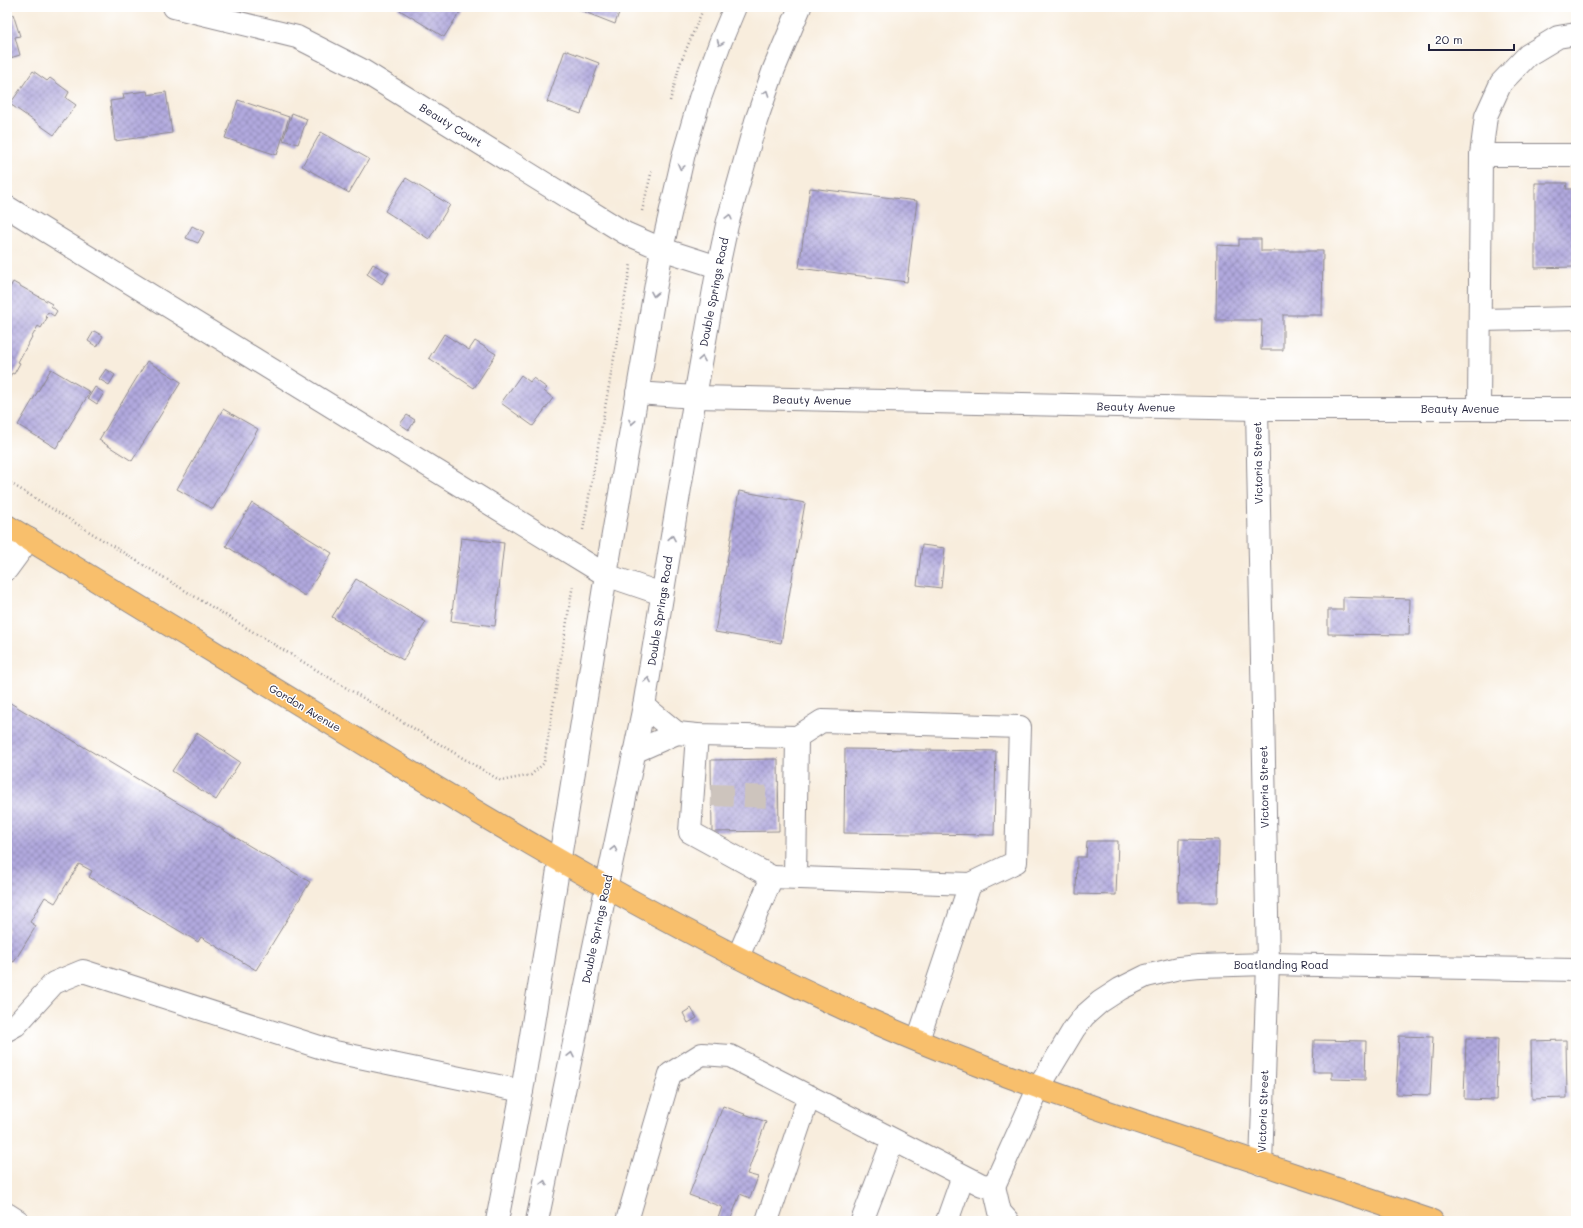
<svg xmlns="http://www.w3.org/2000/svg" width="1583" height="1228" viewBox="0 0 1583 1228" font-family="Mali,sans-serif">
<style>
.building{fill:url(#building-cross-hatch)}
.lines{fill:none;stroke-linecap:round;stroke-linejoin:round}
.minor-tunnel{stroke:#cdc4bd;stroke-width:22;stroke-dasharray:22 11;stroke-linecap:butt}
.minor-casing{stroke:#8d888c;stroke-width:24}
.major-casing{stroke:#8d888c;stroke-width:24}
.path{stroke:#8d888c;stroke-width:2.5;stroke-dasharray:1 3;stroke-linecap:butt}
.minor{stroke:#fff;stroke-width:22}
.major{stroke:#f8bf6c;stroke-width:22}
.oneway{stroke:#9c9ca7}
.labels{text-anchor:middle;stroke-width:3;stroke-linejoin:round;paint-order:stroke}
.street-label{font-size:11px;fill:#22223b;stroke:#fff}
</style>
<defs>
<pattern id="building-cross-hatch" width="8" height="8" patternUnits="userSpaceOnUse"><rect width="8" height="8" fill="#b1a9de"/><path d="M0 0l8 8M0 8l8-8" fill="none" stroke="#9089b5"/></pattern>
</defs>
<rect width="100%" height="100%" fill="#fff"/>
<filter id="ink" filterUnits="userSpaceOnUse"><feTurbulence type="fractalNoise" baseFrequency=".025" numOctaves="2"/><feDisplacementMap in="SourceGraphic" scale="8" xChannelSelector="R" yChannelSelector="G"/><feConvolveMatrix kernelMatrix="1 2 1 2 8 2 1 2 1" color-interpolation-filters="sRGB"/></filter>
<filter id="wash" filterUnits="userSpaceOnUse"><feTurbulence type="fractalNoise" baseFrequency=".012" numOctaves="4" result="noise"/><feDisplacementMap in="SourceGraphic" scale="16" xChannelSelector="R" yChannelSelector="G"/><feGaussianBlur stdDeviation="0.9" result="paint"/><feColorMatrix in="noise" values="0 0 0 0 0 0 0 0 0 0 0 0 0 0 0 0 0 1.4 0 .05"/><feComposite in="paint" operator="in"/></filter>
<g filter="url(#wash)">
<rect width="100%" height="100%" fill="#f8eddd"/>
<g id="blocks">
<g class="building">
<polygon points="399,7 463,7 444,37 398,9"/>
<polygon points="578,7 621,7 615,24 577,9"/>
<polygon points="13,14 20,36 15,37 20,55 7,59 7,16"/>
<polygon points="565,50 599,63 581,114 547,102"/>
<polygon points="33,71 47,81 50,78 69,92 66,98 76,105 54,135 10,104"/>
<polygon points="147,91 148,95 166,92 172,133 115,141 110,101 124,99 123,94"/>
<polygon points="238,100 289,117 277,155 225,138"/>
<polygon points="292,113 307,119 298,144 283,140"/>
<polygon points="321,132 369,159 349,193 302,166"/>
<polygon points="406,178 450,205 429,239 385,211"/>
<polygon points="1535,183 1567,183 1566,189 1576,189 1576,261 1573,261 1573,267 1535,268"/>
<polygon points="810,188 917,201 907,282 799,268"/>
<polygon points="192,226 204,232 198,243 186,238"/>
<polygon points="1239,239 1261,239 1261,251 1323,251 1322,315 1283,315 1283,350 1261,350 1262,320 1216,320 1217,245 1239,246"/>
<polygon points="373,264 389,273 382,284 367,274"/>
<polygon points="13,282 52,304 51,306 57,311 54,316 48,312 45,316 47,318 41,328 38,326 18,362 20,363 14,374 12,373 7,382 7,293"/>
<polygon points="94,331 103,336 97,347 88,341"/>
<polygon points="444,334 469,350 475,341 496,354 474,388 429,358"/>
<polygon points="147,361 181,382 132,461 99,440"/>
<polygon points="51,369 90,392 56,448 18,425"/>
<polygon points="106,369 115,375 109,385 99,379"/>
<polygon points="521,375 530,382 533,378 547,388 544,391 553,398 533,426 501,403"/>
<polygon points="95,387 104,393 97,404 88,398"/>
<polygon points="223,409 258,429 213,509 177,489"/>
<polygon points="407,415 415,420 409,430 400,424"/>
<polygon points="739,491 805,503 781,643 715,632"/>
<polygon points="252,503 332,553 305,596 226,546"/>
<polygon points="461,538 504,543 495,626 451,621"/>
<polygon points="922,545 945,548 941,588 917,585"/>
<polygon points="356,579 426,622 403,660 332,617"/>
<polygon points="1343,597 1410,599 1409,635 1328,634 1328,610 1343,610"/>
<polygon points="7,701 310,882 256,970 201,937 198,942 89,877 92,871 79,864 55,903 45,897 30,922 36,926 14,962 7,958"/>
<polygon points="197,733 240,762 216,800 172,771"/>
<polygon points="845,749 996,751 994,835 844,833"/>
<polygon points="778,759 779,831 712,832 711,760"/>
<polygon points="1179,839 1219,840 1218,902 1178,902"/>
<polygon points="1087,841 1118,841 1116,895 1076,894 1077,857 1086,857"/>
<polygon points="691,1008 697,1018 688,1023 683,1013"/>
<polygon points="1399,1036 1433,1037 1430,1095 1396,1094"/>
<polygon points="1466,1038 1498,1039 1496,1100 1464,1099"/>
<polygon points="1314,1040 1366,1041 1365,1080 1332,1079 1332,1072 1313,1072"/>
<polygon points="1566,1040 1567,1098 1532,1099 1531,1041"/>
<polygon points="723,1106 766,1122 747,1174 758,1177 750,1198 740,1194 730,1221 717,1221 722,1207 689,1195"/>
</g>
</g>
</g>
<g filter="url(#ink)">
<use href="#blocks" fill-opacity="0" stroke="#8d888c" stroke-width="1"/>
<g class="lines">
<polyline class="minor-tunnel" points="711,795 778,797"/>
<g class="minor-casing">
<g id="minor">
<polyline points="174,7 297,37 360,69 625,233 662,249 718,267"/>
<polyline points="1481,155 1576,155"/>
<polyline points="7,207 606,575 662,594"/>
<polyline points="1480,320 1576,318"/>
<polyline points="637,393 695,397 1257,409 1576,409"/>
<polyline points="1257,409 1268,964 1261,1164"/>
<polyline points="1479,409 1481,155 1486,116 1501,83 1528,55 1558,37 1576,34"/>
<polyline points="7,569 29,539"/>
<polyline points="677,733 697,735 797,737 822,721 1020,727 1016,862 970,884 772,877"/>
<polyline points="697,735 690,832 772,877 738,957"/>
<polyline points="634,752 677,733 644,706"/>
<polyline points="795,877 797,737"/>
<polyline points="7,1030 16,1025 54,983 83,971 335,1052 522,1091"/>
<polyline points="918,1040 970,884"/>
<polyline points="994,1186 1000,1212 1008,1221"/>
<polyline points="7,1214 18,1221"/>
<polyline points="497,1221 522,1091 606,575 662,249 684,153 700,98 720,43 735,7"/>
<polyline points="537,1221 644,706 695,397 718,267 727,225 756,121 774,69 800,7"/>
<polyline points="627,1221 670,1074 702,1054 730,1056 982,1185 994,1186 1039,1087 1074,1029 1084,1016 1100,1002 1120,989 1146,976 1179,968 1199,966 1268,964 1576,970"/>
<polyline points="767,1221 809,1096"/>
<polyline points="862,1221 893,1140"/>
<polyline points="947,1221 963,1176"/>
</g>
</g>
<g class="major-casing">
<path id="major" d="M7 526C116 593 226 659 335 726 501 828 668 928 845 1009 954 1059 1068 1099 1182 1137 1265 1165 1349 1193 1432 1221"/>
</g>
<g class="path">
<polyline points="670,101 680,64 704,7"/>
<polyline points="642,211 652,170"/>
<polyline points="7,481 202,601 501,781 531,775 544,763 573,584"/>
<polyline points="583,530 631,263"/>
</g>
<use href="#minor" class="minor"/>
<use href="#major" class="major"/>
</g>
<defs><path id="oneway-chevron" d="M-2-3.5L2.5 0L-2 3.5" fill="none" stroke-width="1.6" stroke-linecap="round" stroke-linejoin="round"/></defs>
<g class="oneway">
<use href="#oneway-chevron" transform="translate(720 43) rotate(111)"/>
<use href="#oneway-chevron" transform="translate(766 93) rotate(-70)"/>
<use href="#oneway-chevron" transform="translate(681 167) rotate(104)"/>
<use href="#oneway-chevron" transform="translate(729 217) rotate(-76)"/>
<use href="#oneway-chevron" transform="translate(654 294) rotate(100)"/>
<use href="#oneway-chevron" transform="translate(702 359) rotate(-80)"/>
<use href="#oneway-chevron" transform="translate(632 422) rotate(100)"/>
<use href="#oneway-chevron" transform="translate(672 538) rotate(-80)"/>
<use href="#oneway-chevron" transform="translate(648 680) rotate(-81)"/>
<use href="#oneway-chevron" transform="translate(614 849) rotate(-77)"/>
<use href="#oneway-chevron" transform="translate(571 1055) rotate(-78)"/>
<use href="#oneway-chevron" transform="translate(544 1183) rotate(-78)"/>
</g>
</g>
<g class="labels">
<g class="street-label">
<text transform="translate(451 125) rotate(32)" y="4">Beauty Court</text>
<text transform="translate(714 292) rotate(-79)" y="4">Double Springs Road</text>
<text transform="translate(812 400) rotate(1)" y="4">Beauty Avenue</text>
<text transform="translate(1136 407) rotate(1)" y="4">Beauty Avenue</text>
<text x="1460" y="413">Beauty Avenue</text>
<text transform="translate(1258 463) rotate(-91)" y="4">Victoria Street</text>
<text transform="translate(660 611) rotate(-81)" y="4">Double Springs Road</text>
<text transform="translate(305 708) rotate(31)" y="4">Gordon Avenue</text>
<text transform="translate(1264 787) rotate(-91)" y="4">Victoria Street</text>
<text transform="translate(597 929) rotate(-78)" y="4">Double Springs Road</text>
<text x="1281" y="969">Boatlanding Road</text>
<text transform="translate(1263 1111) rotate(-88)" y="4">Victoria Street</text>
</g>
</g>
<rect width="1583" height="1228" fill="none" stroke="#fff" stroke-width="24"/>
<path d="M1429 44v6h85v-6" fill="none" stroke="#22223b" stroke-width="2"/>
<text x="1435" y="44" font-size="12" fill="#22223b" stroke="#ffffff" stroke-width="3" paint-order="stroke">20 m</text>
</svg>
